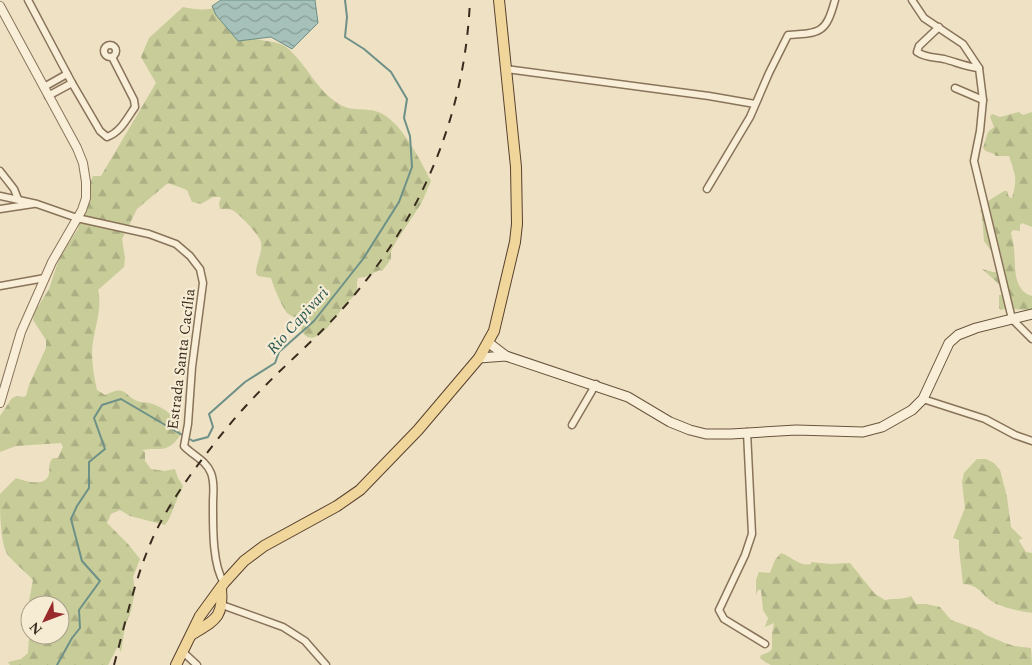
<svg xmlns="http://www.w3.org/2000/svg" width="1032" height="665" viewBox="0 0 1032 665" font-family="Spectral,serif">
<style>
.forest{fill:url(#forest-firs)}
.water{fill:url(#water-waves);stroke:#6d9087}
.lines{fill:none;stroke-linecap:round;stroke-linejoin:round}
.stream{stroke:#6d9087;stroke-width:2}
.minor-casing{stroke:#89735a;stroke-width:9}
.tertiary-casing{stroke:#89735a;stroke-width:10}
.secondary-casing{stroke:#6b543e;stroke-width:11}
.primary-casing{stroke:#57412f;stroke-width:12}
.minor{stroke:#f9efd8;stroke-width:6}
.tertiary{stroke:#f9efd8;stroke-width:8}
.secondary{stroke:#f9efd8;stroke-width:9}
.primary{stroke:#f1d69c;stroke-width:10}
.rail{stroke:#392b1e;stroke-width:2;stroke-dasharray:9 9;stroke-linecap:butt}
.labels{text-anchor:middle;stroke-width:4.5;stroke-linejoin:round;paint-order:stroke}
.street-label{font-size:15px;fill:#392b1e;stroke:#f6ecd4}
.water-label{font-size:16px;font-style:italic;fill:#2e5956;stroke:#f6ecd4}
</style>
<defs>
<pattern id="forest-firs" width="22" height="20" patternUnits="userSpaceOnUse" patternTransform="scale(1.25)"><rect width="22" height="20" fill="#c7cc98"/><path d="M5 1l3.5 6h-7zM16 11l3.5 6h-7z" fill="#acaf83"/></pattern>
<pattern id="water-waves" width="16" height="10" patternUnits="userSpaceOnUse" patternTransform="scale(1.25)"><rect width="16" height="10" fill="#a6c1b9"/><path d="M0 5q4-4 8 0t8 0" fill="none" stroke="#889d96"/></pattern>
</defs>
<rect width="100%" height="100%" fill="#eee1c4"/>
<g class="forest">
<path d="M220 6C227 13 246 35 253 38 263 42 277 40 286 47 303 60 315 86 332 99 349 113 357 107 375 111 399 116 421 162 431 181L421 204 397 240 391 251V259L382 271 380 270 365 277 358 278C356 283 358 288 356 293 353 298 347 302 343 307 337 315 319 345 306 336 300 332 302 324 297 319 294 317 290 315 287 313 282 306 273 286 271 278L258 276 256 273C256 263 263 252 261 242 259 235 239 213 232 210 228 208 224 209 220 209L219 203 221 198 220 197H213L201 204 192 202 187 190 168 183 137 209 122 239 125 258 124 267 98 290C103 310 93 331 92 351 92 364 94 378 97 390L105 395C129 383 123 398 141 402 143 403 146 402 149 403 165 407 177 417 181 434 168 454 162 447 142 450L145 452V461L151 469 164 471 175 469 178 478 183 486C181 492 178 496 176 502 172 510 171 518 165 525L130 516 120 510 111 514 107 523 128 544 140 559 133 577 135 591 131 611 125 626 121 652 118 646 108 665H10L8 662 21 659 28 653 30 623V635H60V605H35L29 601 33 580C25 571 14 563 7 554 0 540 0 511 0 494L16 478C24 481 46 488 49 474 50 467 48 463 53 458H58L63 447 61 443 16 446 0 452V416L12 398 17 396 23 397 26 396 29 385 46 348V340L33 320 34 313 49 289 60 256 78 229 85 194 93 176H101L156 83 141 57 149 38 183 7C196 10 208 11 220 6Z"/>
<path d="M1019 112 1023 115 1032 112V227L1022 223 1020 225V231L1013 230 1011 233C1012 239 1014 244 1014 250 1016 266 1012 290 1032 296V310C1021 311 1012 307 1001 310L999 308V295H1003L1000 285 982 269 993 272H998L995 245 992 252 984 241 982 215 980 211 988 201 1004 191H1007L1009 197 1012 198C1018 179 1015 174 1009 156H996L994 154 986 151 983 148 988 132 994 127 990 117 992 114 1000 117Z"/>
<path d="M977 459H986L994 463 1000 470 1007 497 1011 527 1023 539H1020L1019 541 1026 552 1032 553V613C1020 611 1003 608 993 602 981 595 980 585 963 584L959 549V540L953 538 965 508 962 482 964 473Z"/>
<path d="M781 553C791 556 799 567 811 564V562L830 564 850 563 875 594 885 600C893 598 904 600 911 596L916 604H926L940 607 951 620 979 630 986 635 1005 643 1014 646 1031 648 1032 665H771L765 662 760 658 761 655 769 652 772 649V633L774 623 765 627 768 618 763 610 761 590H758L756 595V580L759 572 770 573 775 560Z"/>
</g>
<polygon class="water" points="221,0 315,0 318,23 292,49 271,37 238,41 216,15 212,6"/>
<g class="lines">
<g class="stream">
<polyline points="188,438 193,441 208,437 213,427 209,414 245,382 275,363 279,352 314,321 363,259 399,202 412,167 410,136 404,118 407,99 391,72 364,49 345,37 347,17 345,0"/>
<polyline points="57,665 72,638 80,628 79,610 100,581 82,561 71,519 77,506 89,488 89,462 105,449 94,418 102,405 121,399 184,436"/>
</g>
<g class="minor-casing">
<g id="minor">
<path d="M28 0 72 83 100 131 107 137C121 132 127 118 135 107L134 100 112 57"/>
<polyline points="912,0 924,18 963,44 979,68 983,100 980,131 974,161 1012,319 1032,339"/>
<path d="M939 27 919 46 917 52C926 58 934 57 944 59 956 62 966 67 979 68"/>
<circle cx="110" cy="51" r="6"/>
<polyline points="506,69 709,96 755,104"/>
<polyline points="44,87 67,74"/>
<polyline points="955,88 983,100"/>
<polyline points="48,96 72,83"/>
<polyline points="0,171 14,189 18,199"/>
<path d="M707 189 750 117 769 73 788 35C821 33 826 33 835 0"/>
<path d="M0 196 37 204 77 218 149 234 176 244 190 256 200 269 203 283 192 367 188 424 184 446C192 455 206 460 211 473 215 483 213 493 213 503 213 526 212 564 224 583"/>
<polyline points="0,209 33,204"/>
<polyline points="0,286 45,278"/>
<polyline points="923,399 985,419 1015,435 1032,441"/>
<polyline points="572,425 596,384"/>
<polyline points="747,432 752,534 745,555 719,610 724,619 765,644"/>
<polyline points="222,605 283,627 305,641 326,665"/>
<polyline points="183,652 197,665"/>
</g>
</g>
<g class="tertiary-casing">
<polyline id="tertiary" points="0,6 77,148 83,163 86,182 86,198 82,210 52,262 21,332 0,403"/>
</g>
<g class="secondary-casing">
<g id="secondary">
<polyline points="489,343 506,356 628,397 670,422 690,430 706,434 731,434 796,430 863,432 882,427 912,410 923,399 949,343 958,335 976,328 1032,314"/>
<polyline points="479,358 506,356"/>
</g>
</g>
<g class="primary-casing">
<g id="primary">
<path d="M191 635C215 620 224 618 221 588"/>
<polyline points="176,665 200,616 224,583 244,561 264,546 337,506 360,490 418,430 479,358 494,331 515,242 517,224 516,167 499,0"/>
</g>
</g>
<use href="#minor" class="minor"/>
<use href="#tertiary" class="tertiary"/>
<use href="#secondary" class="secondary"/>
<use href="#primary" class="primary"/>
<path class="rail" d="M114 665C125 624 134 582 151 542 163 514 185 481 204 457 222 433 241 410 262 389 289 361 319 336 345 306 421 219 465 117 470 0"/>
</g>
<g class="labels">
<g class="street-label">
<text transform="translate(181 359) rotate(-83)" y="5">Estrada Santa Cacília</text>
</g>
<g class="water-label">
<text transform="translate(297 320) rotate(-48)" y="6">Rio Capivari</text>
</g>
</g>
<g transform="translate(45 620) rotate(228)"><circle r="24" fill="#f6ecd4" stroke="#aa9f8b"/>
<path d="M0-4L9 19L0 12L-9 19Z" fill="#982a2c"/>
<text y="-8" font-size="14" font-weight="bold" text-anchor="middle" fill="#392b1e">N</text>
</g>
</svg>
